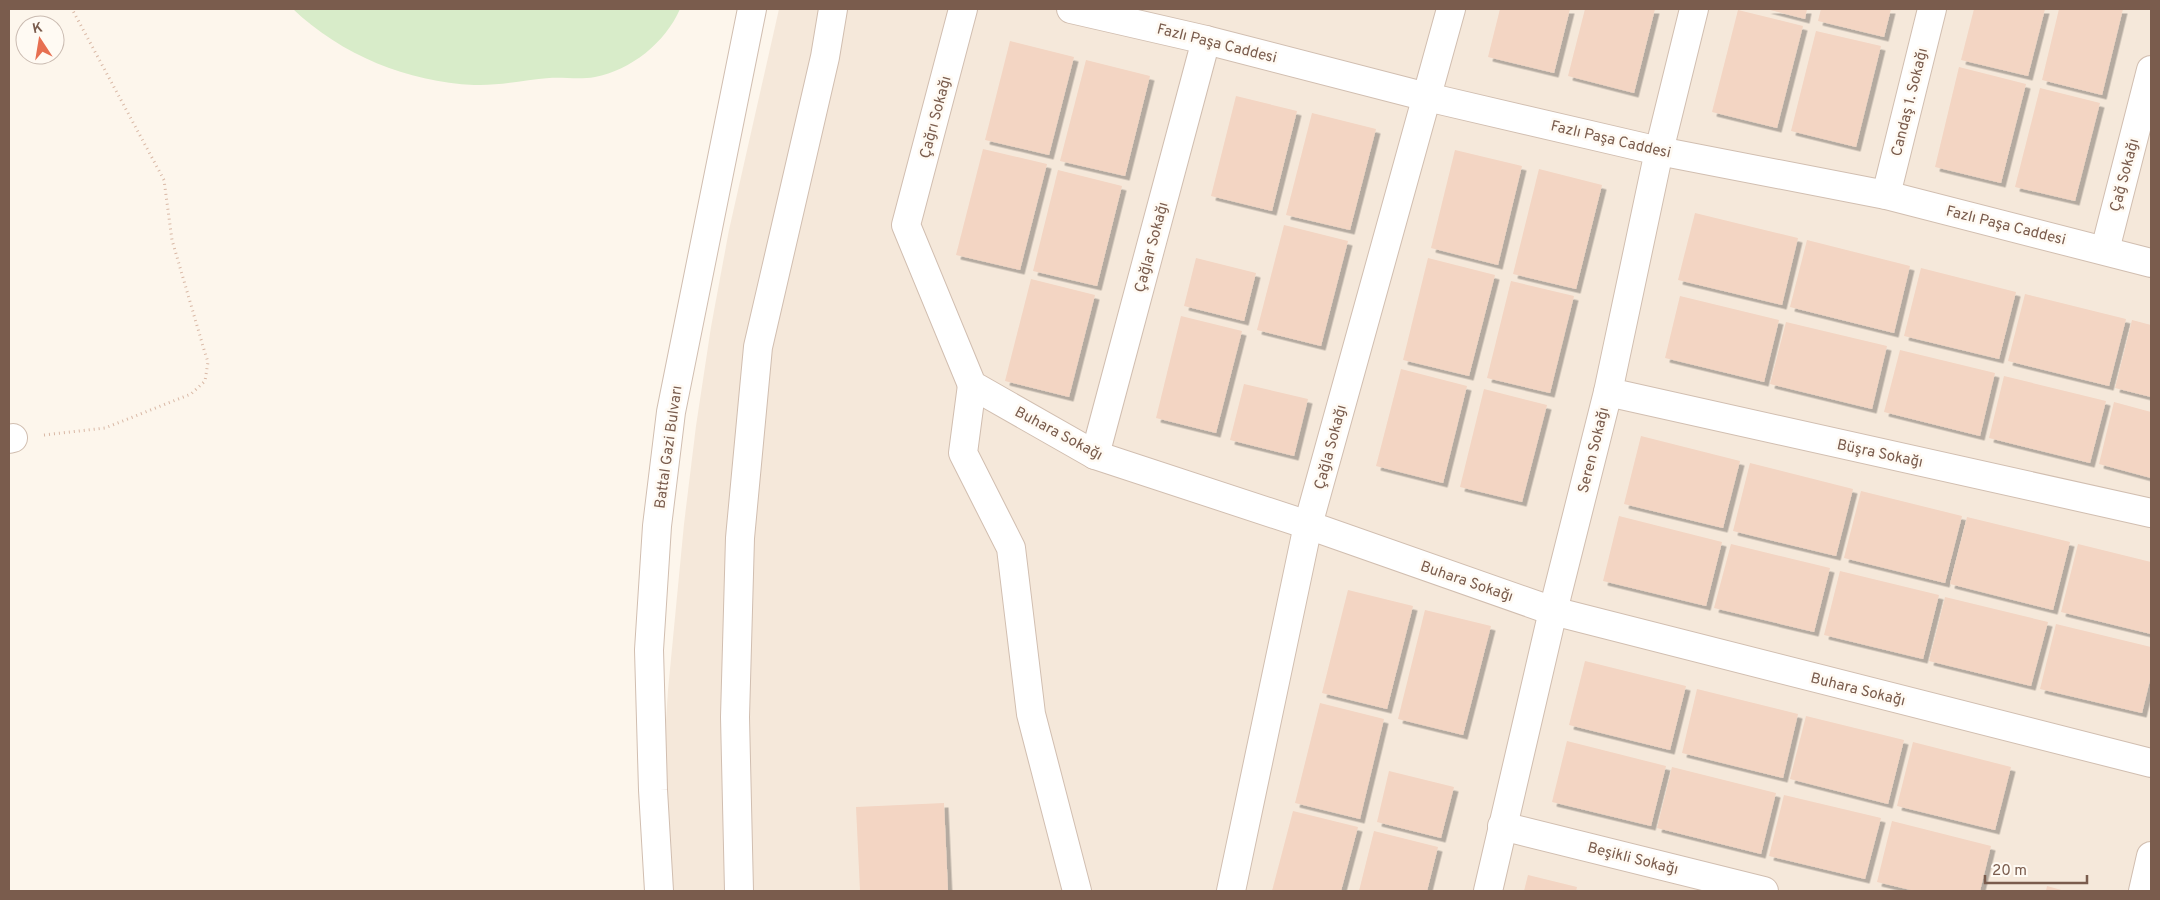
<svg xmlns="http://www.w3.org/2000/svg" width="2160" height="900" viewBox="0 0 2160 900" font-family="Overpass,sans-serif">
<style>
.residential{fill:#f5e8da}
.green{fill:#d8ecc9}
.building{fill:#f3d5c3;filter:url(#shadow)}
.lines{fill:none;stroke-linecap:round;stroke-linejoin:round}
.minor-casing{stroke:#d1beb0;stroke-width:30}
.path{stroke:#d9b8a5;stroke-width:3;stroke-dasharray:1 4;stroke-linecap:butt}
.minor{stroke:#fff;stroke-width:28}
.labels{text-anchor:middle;stroke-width:5;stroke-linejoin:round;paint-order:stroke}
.street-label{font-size:15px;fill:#7a5c4d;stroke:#fffaf3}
</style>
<defs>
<filter id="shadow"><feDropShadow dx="4.5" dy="4.5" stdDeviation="0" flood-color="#0004"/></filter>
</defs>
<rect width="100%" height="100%" fill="#fdf6ec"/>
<polygon class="residential" points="779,9 2151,9 2151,891 660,891 657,856 668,690 684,524 696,426 711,327 729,230"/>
<path class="green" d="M293 9H680C665 43 631 70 595 77 579 80 565 77 549 78 524 80 500 86 474 85 408 82 341 55 293 9Z"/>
<g class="building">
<polygon points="1500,9 1570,9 1554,73 1488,57"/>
<polygon points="1585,9 1655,9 1634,93 1568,76"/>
<polygon points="1766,9 1807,9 1805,19"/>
<polygon points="1821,9 1891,9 1884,37 1818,21"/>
<polygon points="1974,9 2045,9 2028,76 1961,60"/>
<polygon points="2059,9 2123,9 2102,95 2042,80"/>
<polygon points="1738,10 1803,26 1777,128 1712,112"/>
<polygon points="1816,31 1881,46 1856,147 1791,131"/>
<polygon points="1010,41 1074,57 1049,155 985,140"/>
<polygon points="1086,60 1150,76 1125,176 1060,161"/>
<polygon points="1959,67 2026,84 2001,183 1935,167"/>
<polygon points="2040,88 2100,103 2075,201 2015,187"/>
<polygon points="1236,96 1297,111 1272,211 1211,196"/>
<polygon points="1312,113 1376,129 1350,230 1286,215"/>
<polygon points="983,149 1047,164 1020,270 956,255"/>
<polygon points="1455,150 1522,166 1498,265 1431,248"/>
<polygon points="1539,169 1602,185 1576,289 1513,274"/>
<polygon points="1058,170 1122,186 1097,286 1033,271"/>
<polygon points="1695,213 1798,238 1782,305 1678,280"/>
<polygon points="1284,225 1348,241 1321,346 1257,330"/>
<polygon points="1807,240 1910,266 1894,333 1790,307"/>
<polygon points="1196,258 1256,273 1244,321 1184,306"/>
<polygon points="1428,258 1495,275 1469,376 1403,360"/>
<polygon points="1921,268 2016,292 1999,359 1904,336"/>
<polygon points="1031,279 1095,295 1069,397 1005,381"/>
<polygon points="1511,281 1574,296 1550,393 1487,378"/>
<polygon points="2025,294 2126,319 2109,386 2008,361"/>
<polygon points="1680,296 1779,320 1764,382 1665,358"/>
<polygon points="1181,316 1242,331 1216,433 1156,418"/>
<polygon points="2132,320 2151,325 2151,397 2115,388"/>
<polygon points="1786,322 1887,346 1872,409 1770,384"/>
<polygon points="1900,350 1995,373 1980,436 1884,412"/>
<polygon points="1401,369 1467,386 1443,483 1376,466"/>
<polygon points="2004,376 2106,401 2090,463 1989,438"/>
<polygon points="1244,384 1308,399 1294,456 1230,440"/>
<polygon points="1484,389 1547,405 1522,502 1460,487"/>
<polygon points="2114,402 2151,412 2151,478 2099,464"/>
<polygon points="1641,436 1740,461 1723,528 1624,504"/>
<polygon points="1750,463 1853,489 1836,556 1733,531"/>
<polygon points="1861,491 1962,516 1945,583 1844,558"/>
<polygon points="1619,516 1722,542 1706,606 1603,581"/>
<polygon points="1967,517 2070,542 2053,610 1950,584"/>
<polygon points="1731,544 1830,568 1814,632 1714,608"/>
<polygon points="2078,544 2151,562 2151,634 2061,612"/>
<polygon points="1840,571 1939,595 1923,659 1824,635"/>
<polygon points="1348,590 1413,606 1387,709 1322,693"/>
<polygon points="1945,597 2048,622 2031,686 1929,661"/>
<polygon points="1425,610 1491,626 1463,735 1398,719"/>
<polygon points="2056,624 2151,647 2151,676 2142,713 2040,689"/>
<polygon points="1585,661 1686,686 1670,750 1569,725"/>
<polygon points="1697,689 1798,714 1783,778 1682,753"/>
<polygon points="1320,703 1384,719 1360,819 1295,803"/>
<polygon points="1806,716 1904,740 1888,804 1790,779"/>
<polygon points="1567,741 1666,766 1651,826 1552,802"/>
<polygon points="1913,742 2011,767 1995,830 1897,806"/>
<polygon points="1672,767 1776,793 1761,854 1657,828"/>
<polygon points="1389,771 1454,787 1441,838 1377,822"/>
<polygon points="1784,795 1881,818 1865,879 1769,856"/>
<polygon points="944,803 948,891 860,891 856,807"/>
<polygon points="1293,811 1358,827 1341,891 1272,891"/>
<polygon points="1892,821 1991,846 1980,891 1915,891 1877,882"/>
<polygon points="1374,831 1438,847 1427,891 1359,891"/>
<polygon points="1528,875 1577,887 1576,891 1524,891"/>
<polygon points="2047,886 2065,891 2046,891"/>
</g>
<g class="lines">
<g class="minor-casing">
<g id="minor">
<polyline points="963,9 906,225 972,385 1095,455 1308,525 1553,611 2151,763"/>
<polyline points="1071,9 1206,40 1427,97 1659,151 1886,195 2151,263"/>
<polyline points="1886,195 1932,9"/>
<polyline points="2105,250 2151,70"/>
<polyline points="972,385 963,453 1011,548 1031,714 1077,891"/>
<polyline points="1608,392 2151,513"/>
<polyline points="9,439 13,438"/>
<polyline points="1095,455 1206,40"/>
<polyline points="1502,826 1764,891"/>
<polyline points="659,891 653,790 649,650 657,526 671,412 752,9"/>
<polyline points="739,891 735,717 740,538 758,347 825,57 833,9"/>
<polyline points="1231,891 1308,525 1451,9"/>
<polyline points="1488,891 1553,611 1608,392 1659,151 1694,9"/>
<polyline points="2143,891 2151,856"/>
</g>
</g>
<polyline class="path" points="44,435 105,428 191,394 205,381 208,362 205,353 172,240 164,180 72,9"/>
<use href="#minor" class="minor"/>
</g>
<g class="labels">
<g class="street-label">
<text transform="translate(1217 43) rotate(14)" y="5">Fazlı Paşa Caddesi</text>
<text transform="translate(1909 102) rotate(-76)" y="5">Candaş 1. Sokağı</text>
<text transform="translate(935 117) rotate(-75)" y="5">Çağrı Sokağı</text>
<text transform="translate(1611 139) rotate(13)" y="5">Fazlı Paşa Caddesi</text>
<text transform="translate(2124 175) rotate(-75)" y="5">Çağ Sokağı</text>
<text transform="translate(2006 225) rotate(14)" y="5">Fazlı Paşa Caddesi</text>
<text transform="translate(1151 247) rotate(-75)" y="5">Çağlar Sokağı</text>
<text transform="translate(1059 433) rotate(28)" y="5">Buhara Sokağı</text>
<text transform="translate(668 447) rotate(-82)" y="5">Battal Gazi Bulvarı</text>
<text transform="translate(1330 447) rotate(-75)" y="5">Çağla Sokağı</text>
<text transform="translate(1593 450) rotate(-76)" y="5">Seren Sokağı</text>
<text transform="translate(1880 453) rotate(12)" y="5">Büşra Sokağı</text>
<text transform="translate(1467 581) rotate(19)" y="5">Buhara Sokağı</text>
<text transform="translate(1858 689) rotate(14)" y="5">Buhara Sokağı</text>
<text transform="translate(1633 858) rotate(14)" y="5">Beşikli Sokağı</text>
</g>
</g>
<rect width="2160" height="900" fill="none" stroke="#7a5c4d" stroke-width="20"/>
<g transform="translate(40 40) rotate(348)"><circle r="24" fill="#fffaf3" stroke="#cabbb1"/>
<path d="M0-4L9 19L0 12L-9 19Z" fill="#e76f51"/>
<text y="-8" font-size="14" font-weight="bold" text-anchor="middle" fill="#7a5c4d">K</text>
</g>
<path d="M1985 875v8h102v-8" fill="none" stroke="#7a5c4d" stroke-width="2.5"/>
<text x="1992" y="875" font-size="15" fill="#7a5c4d" stroke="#fffaf3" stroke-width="4" paint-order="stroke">20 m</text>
</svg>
